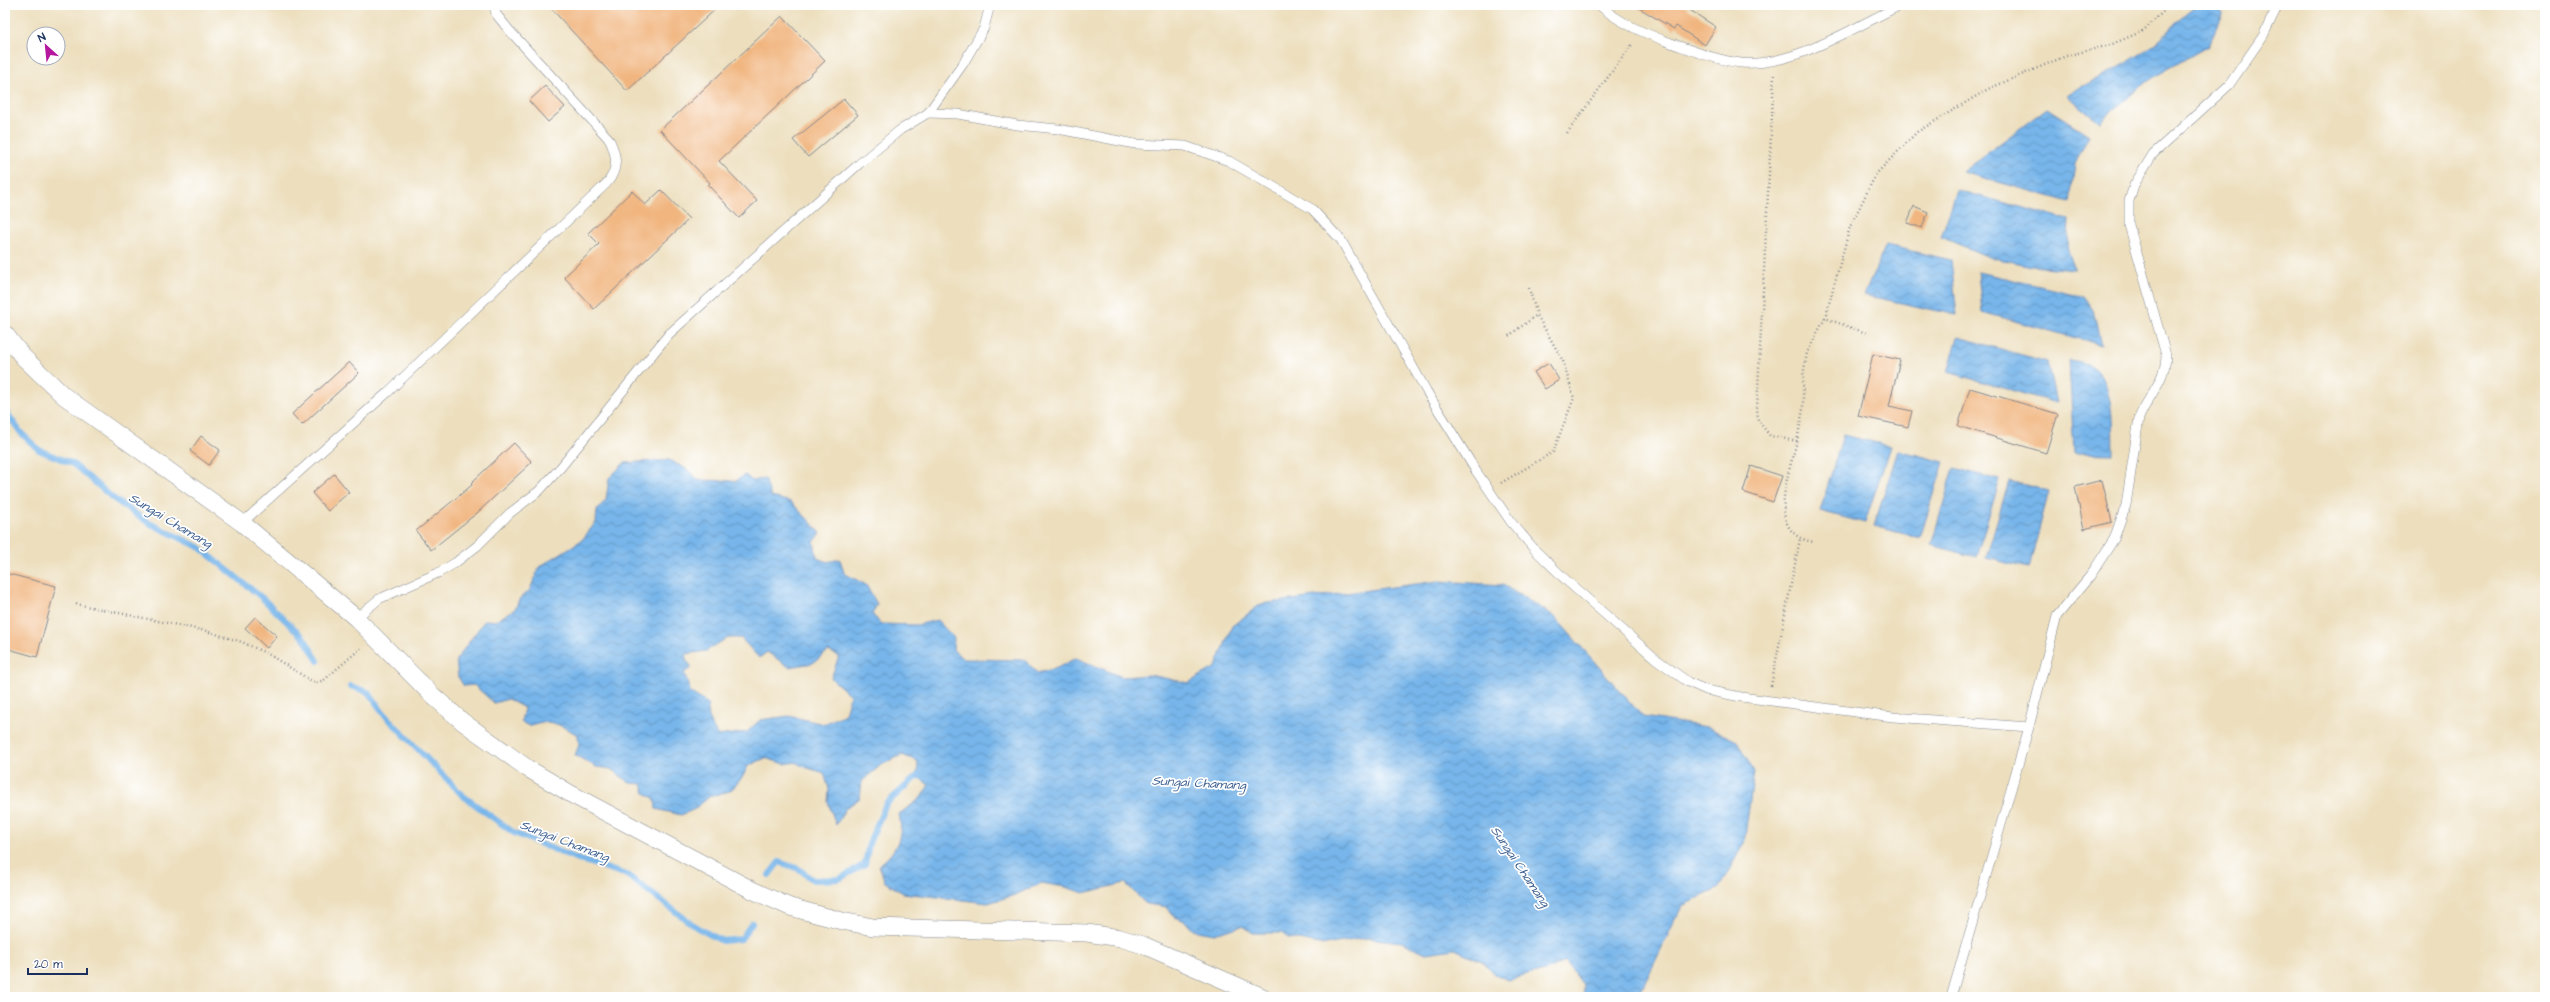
<svg xmlns="http://www.w3.org/2000/svg" width="2550" height="1002" viewBox="0 0 2550 1002" font-family="'Architects Daughter',sans-serif">
<style>
.water{fill:url(#water-waves);stroke:#4972a4;fill-rule:evenodd}
.lines{fill:none;stroke-linecap:round;stroke-linejoin:round}
.stream{stroke:#77b5ea;stroke-width:6}
.building{fill:#f1b57f}
.service-casing{stroke:#84878e;stroke-width:10}
.minor-casing{stroke:#84878e;stroke-width:18}
.path{stroke:#84878e;stroke-width:2.5;stroke-dasharray:1 3;stroke-linecap:butt}
.service{stroke:#fff;stroke-width:9}
.minor{stroke:#fff;stroke-width:17}
.labels{text-anchor:middle;stroke-width:3.5;stroke-linejoin:round;paint-order:stroke}
.water-label{font-size:13px;font-style:italic;fill:#3b5e8f;stroke:#fff}
</style>
<defs>
<pattern id="water-waves" width="16" height="10" patternUnits="userSpaceOnUse"><rect width="16" height="10" fill="#77b5ea"/><path d="M0 5q4-4 8 0t8 0" fill="none" stroke="#6194c1"/></pattern>
</defs>
<rect width="100%" height="100%" fill="#fff"/>
<filter id="ink" filterUnits="userSpaceOnUse"><feTurbulence type="fractalNoise" baseFrequency=".025" numOctaves="2"/><feDisplacementMap in="SourceGraphic" scale="8" xChannelSelector="R" yChannelSelector="G"/><feConvolveMatrix kernelMatrix="1 2 1 2 8 2 1 2 1" color-interpolation-filters="sRGB"/></filter>
<filter id="wash" filterUnits="userSpaceOnUse"><feTurbulence type="fractalNoise" baseFrequency=".012" numOctaves="4" result="noise"/><feDisplacementMap in="SourceGraphic" scale="16" xChannelSelector="R" yChannelSelector="G"/><feGaussianBlur stdDeviation="0.9" result="paint"/><feColorMatrix in="noise" values="0 0 0 0 0 0 0 0 0 0 0 0 0 0 0 0 0 1.4 0 .05"/><feComposite in="paint" operator="in"/></filter>
<g filter="url(#wash)">
<rect width="100%" height="100%" fill="#eddfbe"/>
<g class="water">
<path d="M2198 5H2219L2222 15 2208 46 2147 81 2100 122 2066 95C2096 79 2128 64 2155 44 2170 32 2181 15 2198 5Z"/>
<polygon points="2047,108 2089,135 2075,164 2070,202 1962,172"/>
<polygon points="1957,190 2069,220 2067,248 2075,270 2032,266 1989,257 1941,237"/>
<polygon points="1886,245 1951,260 1957,315 1864,295"/>
<polygon points="1978,272 2083,296 2093,310 2101,345 1982,312"/>
<polygon points="1958,337 2047,362 2056,403 1948,372"/>
<path d="M2069 360C2075 361 2082 362 2087 364 2116 374 2112 431 2113 454L2074 453Z"/>
<polygon points="1843,435 1890,446 1865,523 1820,511"/>
<polygon points="1898,450 1944,462 1920,538 1874,526"/>
<path d="M669 460 688 470 698 480 736 481 745 475 752 481 765 479 771 497 791 502 821 533 814 542 817 558 827 562 840 559 844 573 866 585 877 604 872 614 881 624 917 625 937 620 954 638 953 650 964 659 1025 660 1037 673 1057 668 1076 658 1122 677 1150 675 1188 683 1216 667 1232 626 1261 604 1439 581 1503 585 1554 616 1643 717 1707 727 1737 741 1754 772 1744 843 1719 888 1682 906 1638 997H1583L1584 986 1565 961 1548 970 1508 980 1493 973 1484 962 1455 949 1426 953 1402 942 1365 938 1325 945 1288 938 1282 933H1253L1242 926 1214 934 1193 930 1185 921 1174 917 1168 907 1146 904 1125 883 1084 893 1065 887 1041 883 1015 895 988 903 903 893 885 882 879 865C897 852 904 835 899 814L920 799 929 785 917 776 918 761 902 755 881 765 862 781 860 798 846 808 836 825 828 802 829 789 824 773C814 769 805 769 796 762L785 764 765 758 748 766 742 778 730 791 710 796 695 809 681 815 656 809 655 799 645 793 642 784 630 783 611 769 596 767 575 755 579 745 578 735C560 725 549 717 529 726L521 722 524 708 508 699 494 703 474 685 464 686 458 677 456 660 485 620 496 621 515 609 520 598 530 590 539 567 582 540 596 522 597 510 606 500 609 478 624 463ZM727 638H741L759 658 767 652 789 667 813 663 828 651 839 656 831 678 850 695 845 714 824 724 789 716 760 720 747 732 718 736 710 723 707 703 691 693 684 673 692 667 686 660V654L706 651Z"/>
<polygon points="1954,468 2000,480 1976,557 1931,545"/>
<polygon points="2009,481 2049,491 2029,568 1986,558"/>
</g>
<g class="lines">
<g class="stream">
<polyline points="5,410 21,433 39,450 73,464 114,499 149,523 199,547 261,597 304,638 318,661"/>
<polyline points="350,686 368,692 384,714 462,795 514,833 575,858 627,875 696,927 722,941 741,939 752,923"/>
<polyline points="769,875 779,862 799,869 813,880 839,879 865,864 869,843 886,804 917,776 926,777"/>
</g>
</g>
<g id="blocks">
<g class="building">
<polygon points="548,5 720,5 627,91"/>
<polygon points="1634,5 1682,5 1716,27 1705,45 1676,26 1674,29"/>
<polygon points="782,16 825,61 719,161 757,201 739,218 708,185 710,183 660,130"/>
<polygon points="545,86 565,107 548,122 529,101"/>
<polygon points="844,99 858,115 808,157 793,140"/>
<polygon points="661,190 689,219 594,309 564,277 599,244 588,233 632,191 645,205"/>
<polygon points="1914,206 1928,212 1922,228 1907,223"/>
<polygon points="1873,354 1900,360 1889,406 1912,411 1908,427 1858,416"/>
<polygon points="349,362 359,373 302,425 292,414"/>
<polygon points="1549,363 1559,380 1545,389 1534,372"/>
<polygon points="1970,388 2058,414 2046,453 1958,426"/>
<polygon points="201,436 220,450 209,465 190,451"/>
<polygon points="514,443 532,462 477,513 431,550 416,531 472,485 471,483"/>
<polygon points="1751,466 1782,476 1773,502 1743,492"/>
<polygon points="334,474 349,492 328,511 312,493"/>
<polygon points="2102,480 2112,522 2084,529 2075,487"/>
<polygon points="5,573 56,586 37,657 5,648"/>
<polygon points="255,617 277,636 267,648 245,628"/>
</g>
</g>
</g>
<g filter="url(#ink)">
<use href="#blocks" fill-opacity="0" stroke="#84878e" stroke-width="1"/>
<g class="lines">
<g class="service-casing">
<g id="service">
<path d="M1599 5C1621 24 1644 33 1671 43 1694 51 1716 60 1741 63 1794 67 1854 27 1901 5"/>
<polyline points="928,113 958,114 1017,125 1058,129 1135,144 1185,146 1229,161 1312,209 1341,240 1427,392 1476,471 1511,522 1536,551 1567,581 1656,659 1688,682 1706,690 1741,697 1893,717 2029,727"/>
<path d="M242 523 387 393 607 183C619 168 617 155 609 139L509 30 496 14 494 5"/>
<polyline points="356,618 379,599 438,573 455,563 477,546 510,513 539,491 561,467 669,334 859,164 900,130 928,113 963,64 984,28 990,5"/>
<path d="M1951 997 2029 727 2057 616 2090 576 2114 539 2126 505 2139 418C2148 396 2166 380 2166 355L2129 225V201L2134 185 2153 154 2229 85 2263 36 2278 5"/>
</g>
</g>
<g class="minor-casing">
<polyline id="minor" points="5,334 23,357 64,396 242,523 356,618 433,696 463,722 527,768 571,794 752,890 790,907 842,921 873,927 1087,933 1120,938 1143,945 1263,997"/>
</g>
<g class="path">
<polyline points="1774,75 1757,408 1758,420 1770,436 1797,441 1803,409 1803,376 1807,353 1825,318 1866,333"/>
<polyline points="2545,118 2543,122 2545,147"/>
<polyline points="1567,133 1633,43"/>
<polyline points="1529,288 1537,315"/>
<polyline points="1825,318 1850,227 1876,174 1917,132 1988,89 2066,56 2110,45 2143,31 2170,5"/>
<path d="M1797 441C1789 474 1764 534 1814 542"/>
<polyline points="1501,483 1553,452 1574,398 1563,361 1537,315 1507,337"/>
<polyline points="76,604 206,631 242,642 268,654 315,683 324,680 361,648"/>
<polyline points="1771,686 1800,539"/>
</g>
<use href="#service" class="service"/>
<use href="#minor" class="minor"/>
</g>
</g>
<g class="labels">
<g class="water-label">
<text transform="translate(171 520) rotate(31)" y="5">Sungai Chamang</text>
<text transform="translate(1199 782) rotate(3)" y="5">Sungai Chamang</text>
<text transform="translate(565 840) rotate(21)" y="5">Sungai Chamang</text>
<text transform="translate(1521 866) rotate(56)" y="5">Sungai Chamang</text>
</g>
</g>
<rect width="2550" height="1002" fill="none" stroke="#fff" stroke-width="20"/>
<g transform="translate(46 46) rotate(333)"><circle r="19" fill="#ffffff" stroke="#a4acbf"/>
<path d="M0-3L7 15L0 10L-7 15Z" fill="#b5179e"/>
<text y="-6" font-size="11" font-weight="bold" text-anchor="middle" fill="#1b2f5e">N</text>
</g>
<path d="M28 968v6h59v-6" fill="none" stroke="#1b2f5e" stroke-width="2"/>
<text x="34" y="968" font-size="12" fill="#1b2f5e" stroke="#ffffff" stroke-width="3" paint-order="stroke">20 m</text>
</svg>
